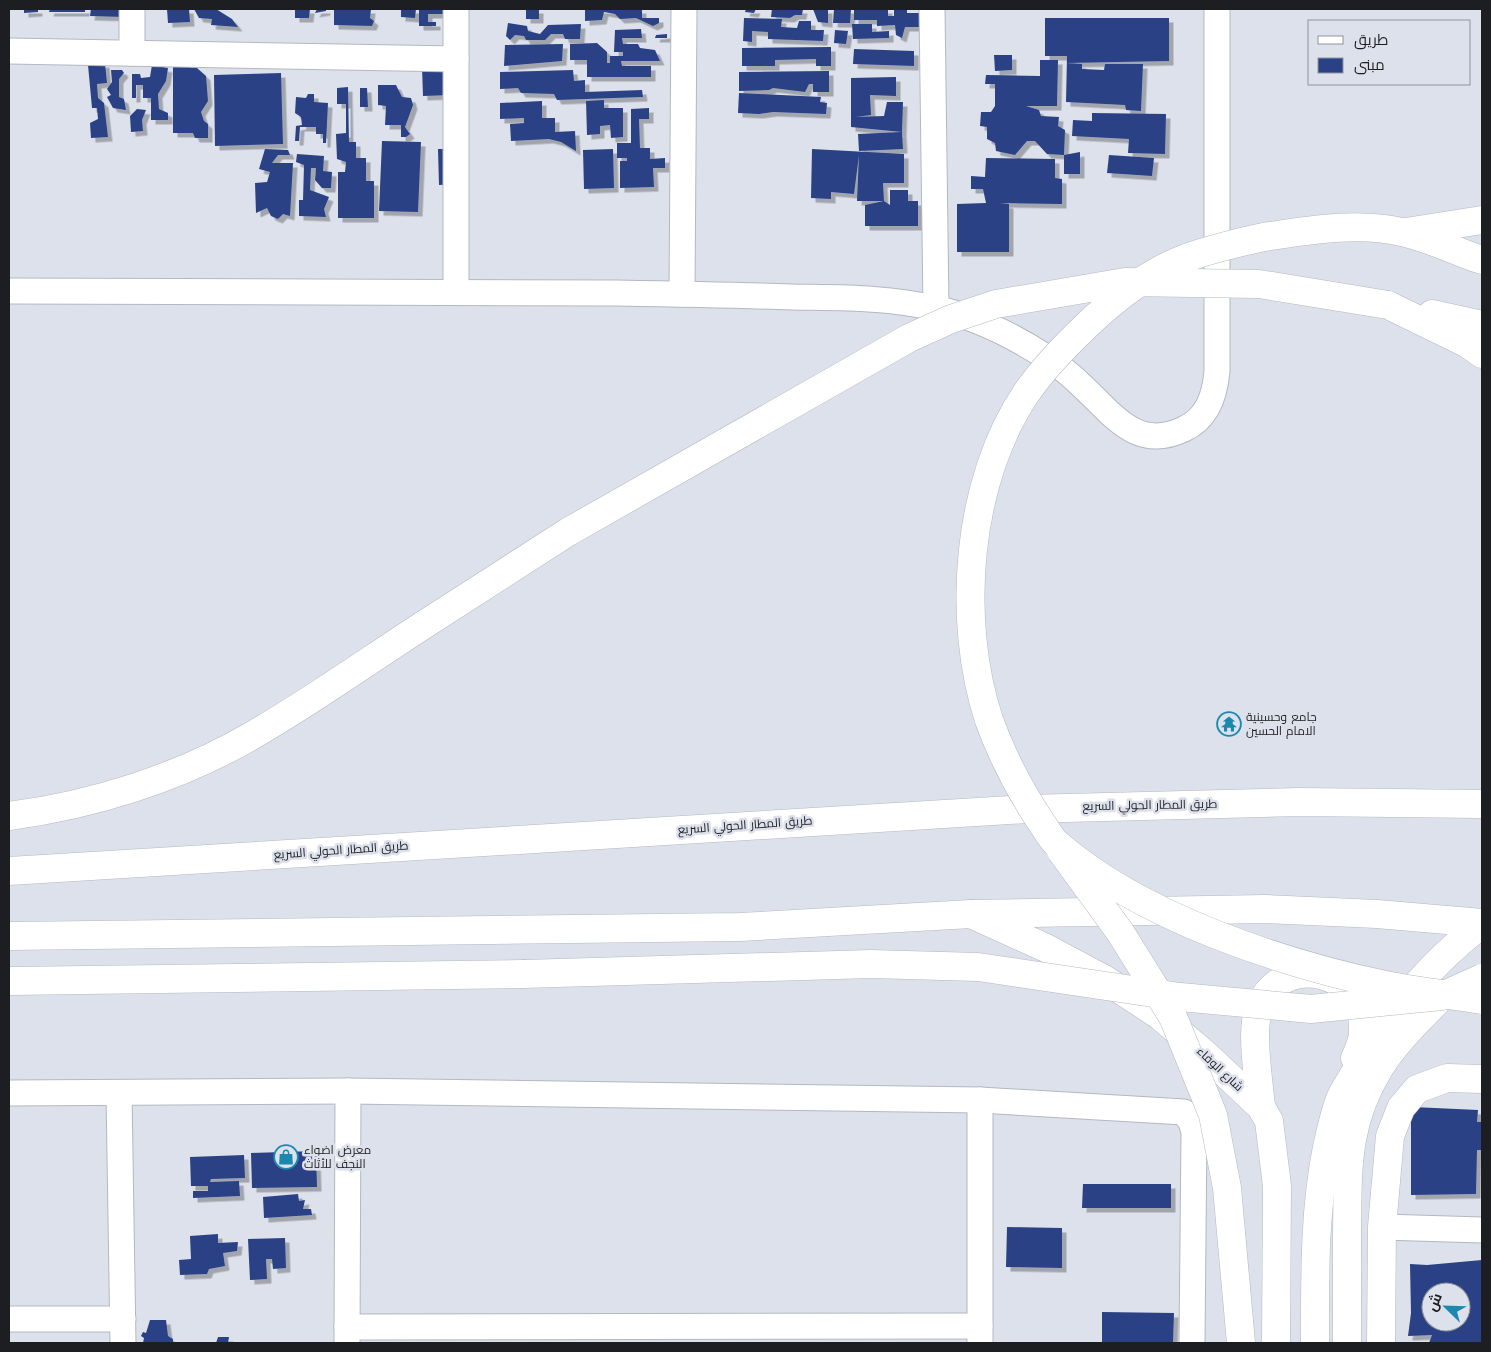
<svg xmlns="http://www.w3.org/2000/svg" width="1491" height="1352" viewBox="0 0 1491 1352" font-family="'Work Sans',Cairo,sans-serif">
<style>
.building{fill:#294285;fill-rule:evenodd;filter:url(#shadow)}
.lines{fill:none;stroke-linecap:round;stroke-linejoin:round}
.minor-casing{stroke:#b3b8c1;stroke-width:27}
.tertiary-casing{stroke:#b3b8c1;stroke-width:29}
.primary-casing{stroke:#b3b8c1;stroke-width:29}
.trunk-casing{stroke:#b3b8c1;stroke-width:29}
.minor{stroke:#fff;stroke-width:25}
.tertiary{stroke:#fff;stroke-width:28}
.primary{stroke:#fff;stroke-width:28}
.trunk{stroke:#fff;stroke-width:28}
.primary-bridge-casing{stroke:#b3b8c1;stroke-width:29;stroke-linecap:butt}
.trunk-bridge-casing{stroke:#b3b8c1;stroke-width:29;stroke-linecap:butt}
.primary-bridge{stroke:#fff;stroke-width:28}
.trunk-bridge{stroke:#fff;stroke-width:28}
.labels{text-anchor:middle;stroke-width:5;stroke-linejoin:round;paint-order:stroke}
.poi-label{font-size:12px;fill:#1d1e22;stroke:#dde1eb;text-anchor:start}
.street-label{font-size:12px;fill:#1d1e22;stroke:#dde1eb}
</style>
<defs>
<filter id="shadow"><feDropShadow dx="4.5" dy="4.5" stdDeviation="0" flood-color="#0004"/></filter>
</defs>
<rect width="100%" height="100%" fill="#dde1eb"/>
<g class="building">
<polygon points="24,9 38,9 38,12 24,13"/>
<polygon points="50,9 85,9 85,12 49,12"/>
<polygon points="91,9 125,9 125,17 90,16"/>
<polygon points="167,9 189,9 190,22 168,23"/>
<polygon points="194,9 216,9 232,19 238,27 211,25 212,19 199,18"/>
<polygon points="295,9 310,9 309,18 295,18"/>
<polygon points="317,9 326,9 326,11 315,13"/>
<polygon points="334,9 371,9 370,18 374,21 372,26 334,25"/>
<polygon points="401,9 416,9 415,18 401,17"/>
<polygon points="419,9 452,9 444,14 428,14 428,22 436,22 436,26 419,26"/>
<rect x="526" y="9" width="13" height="10"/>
<polygon points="585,9 642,9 642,18 659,18 659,23 653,26 636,18 620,19 615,14 604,12 602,20 585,21"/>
<polygon points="746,9 756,9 754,13 745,12"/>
<polygon points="772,9 803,9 802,15 795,15 790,18 771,17"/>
<polygon points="813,9 828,9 828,23 818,22"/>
<polygon points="834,9 851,9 850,23 833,23"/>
<polygon points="854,9 888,9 888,16 894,16 894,9 907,9 907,13 922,13 923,27 905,27 902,38 896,35 895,25 877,26 877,20 854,20"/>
<polygon points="744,18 782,19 781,27 797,28 799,21 811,21 811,30 824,30 823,41 768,39 768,32 752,31 752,42 743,41"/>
<polygon points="1045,18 1169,18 1169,61 1067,63 1082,64 1082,69 1104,70 1105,64 1143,64 1141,111 1126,110 1125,105 1066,102 1067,56 1045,56"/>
<polygon points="508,23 527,26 528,31 540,34 548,25 581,24 580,39 565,39 563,34 551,34 545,40 526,40 524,36 515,35 510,40 506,36"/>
<polygon points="852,24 872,24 872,32 889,31 889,38 853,39"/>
<polygon points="641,29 642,38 622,38 623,44 638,44 640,48 655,50 660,61 621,61 622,66 651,66 651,77 587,77 587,60 570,60 570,44 597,43 607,52 607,63 610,63 610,56 623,56 623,52 614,52 615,30"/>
<polygon points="835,30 848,31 846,44 834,43"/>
<polygon points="667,34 667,38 655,38 656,35"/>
<polygon points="563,44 562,61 504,66 505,45"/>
<polygon points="831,47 831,66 816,66 816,59 775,60 775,66 742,66 742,48"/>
<polygon points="854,49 914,51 914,66 853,64"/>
<polygon points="994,55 1012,55 1012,70 995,71"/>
<polygon points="191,59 191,68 197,68 206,76 208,101 201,112 204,121 208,124 208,138 195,138 193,133 173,133 173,65"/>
<polygon points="1040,60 1058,60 1057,106 1026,106 1039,110 1041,116 1059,117 1058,126 1065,130 1064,155 1047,154 1035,141 1027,141 1015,155 996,151 995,143 987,139 987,127 980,126 981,112 991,112 995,106 995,84 985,84 986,75 1040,76"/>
<polygon points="105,63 107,83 97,84 98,98 104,103 108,137 91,138 90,123 98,119 97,108 92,108 88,65"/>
<polygon points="152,65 168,68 166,81 158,94 159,109 168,113 168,120 151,120 151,98 143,98 143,85 136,85 136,98 132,98 132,74 140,74 141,78 150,77"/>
<polygon points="449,66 450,95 423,96 422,67"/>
<polygon points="111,70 122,70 124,73 119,79 119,97 124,99 126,110 113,108 107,97 111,95 107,89 112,82"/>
<polygon points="573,70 574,81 585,80 585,92 642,90 643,97 557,100 554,94 521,93 518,88 500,89 500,72"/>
<polygon points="829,71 829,92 813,92 813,84 809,84 805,92 773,88 769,90 739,91 739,72"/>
<polygon points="281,73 283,144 215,146 214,75"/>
<polygon points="896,77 896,96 870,95 871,115 856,117 884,116 887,102 903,102 902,132 851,127 851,78"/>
<polygon points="378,85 396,85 402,97 411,98 413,105 405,127 410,134 406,137 401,137 401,125 385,125 386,106 378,105"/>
<polygon points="348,87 349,142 356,142 356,158 366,158 366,181 374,181 374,218 338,218 338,172 345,172 346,162 337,159 336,134 346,133 346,104 337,104 337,88"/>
<polygon points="360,88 367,88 368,107 360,107"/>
<polygon points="739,93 821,97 820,102 827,103 826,114 773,112 759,114 738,113"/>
<polygon points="308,94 314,94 314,102 328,103 326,143 323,143 323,134 316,134 316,127 300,127 299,141 295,141 296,126 302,125 301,117 295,113 296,97 306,98"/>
<polygon points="604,100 604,108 623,108 623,137 611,138 610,125 600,126 600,134 587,135 586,101"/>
<polygon points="542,101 542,118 555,118 555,132 575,131 576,151 561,142 549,139 511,141 510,124 524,123 524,118 500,119 500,103"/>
<polygon points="649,108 649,119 639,119 640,148 650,148 650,159 665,158 665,168 653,168 654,187 620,188 620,161 627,161 627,158 617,158 617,143 631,143 631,109"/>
<polygon points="137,109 146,110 142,120 143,131 131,132 130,116"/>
<polygon points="1092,113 1166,114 1165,154 1128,153 1129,139 1072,136 1073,120 1092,121"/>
<polygon points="902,132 903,149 859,151 858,134"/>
<polygon points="382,141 421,142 418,212 379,211"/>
<polygon points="265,149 288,150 290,155 278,155 272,163 293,163 290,216 283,214 278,219 271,216 267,208 256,213 255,183 267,182 270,172 259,169"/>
<polygon points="438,149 460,149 461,184 439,185"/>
<polygon points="613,149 614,188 584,189 583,150"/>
<polygon points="812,149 904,154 904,183 883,183 884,201 890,205 890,190 908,190 908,201 918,201 918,226 865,226 865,205 884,201 857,201 859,155 854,194 831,192 831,199 811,198"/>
<polygon points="1080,152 1080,174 1064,174 1064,155"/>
<polygon points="297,154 324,156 323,171 332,172 331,188 322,188 315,180 316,168 311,168 310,190 329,197 324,209 326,217 299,216 299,200 303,200 304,165 296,162"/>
<polygon points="1109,155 1154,158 1152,176 1107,173"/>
<polygon points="986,158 1055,159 1055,178 1062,179 1062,204 1000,203 1009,204 1009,252 957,252 957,204 986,203 983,189 971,189 971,176 985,177"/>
<polygon points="1413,1107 1478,1110 1477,1122 1482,1122 1482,1150 1477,1150 1476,1194 1411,1195 1411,1114"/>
<polygon points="316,1151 317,1187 252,1188 251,1153"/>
<polygon points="244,1155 245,1178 211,1179 210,1182 239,1181 240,1196 193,1198 193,1191 208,1191 208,1186 191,1186 190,1157"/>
<polygon points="1083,1184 1171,1184 1171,1208 1082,1208"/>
<polygon points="298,1194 299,1201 305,1200 303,1209 311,1209 312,1215 264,1218 263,1197"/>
<polygon points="1007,1227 1062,1228 1062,1268 1006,1267"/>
<polygon points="218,1234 218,1243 238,1242 237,1251 223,1253 225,1266 209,1269 207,1274 180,1275 179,1260 191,1259 190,1236"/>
<polygon points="285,1238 286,1268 273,1269 272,1259 266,1259 267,1279 250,1280 248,1239"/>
<path d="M1482 1260V1343H1429L1432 1335 1408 1336 1411 1313 1410 1264 1427 1265ZM1431 1292H1461V1322H1431Z"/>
<polygon points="1102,1312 1174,1313 1173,1343 1102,1343"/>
<polygon points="150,1320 166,1320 168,1336 173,1339 173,1343 143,1343 144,1338 141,1336 143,1332 146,1333"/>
<polygon points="218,1337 229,1337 228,1343 216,1343"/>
</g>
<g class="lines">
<g class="minor-casing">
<g id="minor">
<polyline points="932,9 936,308"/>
<polyline points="9,51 456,59"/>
<polyline points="132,53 132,9"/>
<path d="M9 291C212 291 415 291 617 293 676 294 734 295 792 297 840 298 887 297 934 308 974 316 1012 335 1046 357 1058 365 1071 375 1081 385 1113 414 1136 452 1184 429 1208 418 1215 395 1217 371V9"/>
<polyline points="456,291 456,9"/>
<polyline points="682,294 684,9"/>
<polyline points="9,1093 348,1091 980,1100 1184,1112 1191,1122 1194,1132 1192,1343"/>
<polyline points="119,1093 123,1343"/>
<polyline points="1382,1227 1482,1230"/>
<polyline points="9,1319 123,1319"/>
<polyline points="347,1327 980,1326"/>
<polyline points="347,1343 348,1091"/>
<polyline points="980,1343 980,1100"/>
</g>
</g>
<g class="tertiary-casing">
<polyline id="tertiary" points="1381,1343 1382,1227 1390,1136 1401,1108 1417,1089 1447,1078 1482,1079"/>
</g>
<g class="primary-casing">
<g id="primary">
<polyline points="1406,232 1482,220"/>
<polyline points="971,914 1046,948 1104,979 1159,1015 1207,1056 1261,1107 1269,1121 1277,1186 1276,1343"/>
<path d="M1261 1107C1259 1082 1250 1030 1259 1008 1282 950 1367 970 1363 1033 1363 1041 1358 1051 1355 1058"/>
<path d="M1315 1343C1315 1277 1314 1212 1327 1147 1331 1131 1334 1114 1340 1099 1345 1088 1353 1077 1359 1066 1391 1011 1432 962 1482 924"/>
<path d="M1347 1343C1347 1306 1347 1270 1347 1233 1348 1169 1345 1124 1380 1067 1396 1041 1421 1018 1442 996"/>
</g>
</g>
<g class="trunk-casing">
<g id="trunk">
<path d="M1264 237C1309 230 1360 221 1406 233 1432 239 1457 252 1482 260"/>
<polyline points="1388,305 1468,344 1482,354"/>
<polyline points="1432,314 1482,325"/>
<path d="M9 816C93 805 179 778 253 735 312 701 368 661 425 624"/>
<polyline points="9,871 1027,809 1300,802 1482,804"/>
<polyline points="9,936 740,927 971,914 1265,909 1377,914 1482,923"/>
<polyline points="9,981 523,974"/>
</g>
</g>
<use href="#minor" class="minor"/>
<use href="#tertiary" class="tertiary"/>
<use href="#primary" class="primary"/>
<use href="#trunk" class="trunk"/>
<g class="primary-bridge-casing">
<polyline id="primary-bridge" points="1061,851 1120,932 1173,1017 1213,1115 1227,1188 1241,1343"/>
</g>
<g class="trunk-bridge-casing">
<g id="trunk-bridge">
<path d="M1264 237C1236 243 1207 250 1181 260 1144 275 1112 301 1085 327 1064 347 1043 369 1027 392 966 481 956 620 989 720 1002 756 1018 787 1039 819 1045 827 1050 838 1057 844 1141 917 1283 964 1390 986 1421 992 1452 995 1482 1000"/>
<polyline points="425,624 568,532 909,338 951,319 996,304 1125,282 1259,284 1388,305"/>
<polyline points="523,974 871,964 978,967 1180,997 1311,1009 1442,996 1482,978"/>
</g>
</g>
<use href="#primary-bridge" class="primary-bridge"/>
<use href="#trunk-bridge" class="trunk-bridge"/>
</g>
<defs>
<g id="temple-ring" transform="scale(1.25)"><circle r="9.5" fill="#dde1eb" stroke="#1b89af" stroke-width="1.5"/><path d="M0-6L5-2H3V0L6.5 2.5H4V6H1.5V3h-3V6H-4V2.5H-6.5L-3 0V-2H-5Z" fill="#1b89af"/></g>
<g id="shop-ring" transform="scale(1.25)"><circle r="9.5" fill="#dde1eb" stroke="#1b89af" stroke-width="1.5"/><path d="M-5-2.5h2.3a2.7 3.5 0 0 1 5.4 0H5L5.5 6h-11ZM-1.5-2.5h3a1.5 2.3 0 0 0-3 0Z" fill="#1b89af"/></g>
</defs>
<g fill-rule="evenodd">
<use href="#temple-ring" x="1229" y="724"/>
<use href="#shop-ring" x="286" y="1157"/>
</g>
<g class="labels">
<g class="poi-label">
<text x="1246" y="721">جامع وحسينية<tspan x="1246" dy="14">الامام الحسين</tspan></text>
<text x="304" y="1154">معرض اضواء<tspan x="304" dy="14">النجف للأثاث</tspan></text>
</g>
<g class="street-label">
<text transform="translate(1150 805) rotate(-1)" y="4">طريق المطار الحولي السريع</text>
<text transform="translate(745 825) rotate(-4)" y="4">طريق المطار الحولي السريع</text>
<text transform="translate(341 850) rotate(-4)" y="4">طريق المطار الحولي السريع</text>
<text transform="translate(1220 1069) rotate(43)" y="4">شارع الوفاء</text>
</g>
</g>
<rect width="1491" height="1352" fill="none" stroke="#1d1e22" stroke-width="20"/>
<rect x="1308" y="20" width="162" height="65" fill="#dde1eb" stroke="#90939b"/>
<rect x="1318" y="36" width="25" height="8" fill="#ffffff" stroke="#90939b"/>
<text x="1354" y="45" font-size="15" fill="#1d1e22">طريق</text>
<rect x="1318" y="58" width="25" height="15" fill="#294285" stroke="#90939b"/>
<text x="1354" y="70" font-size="15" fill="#1d1e22">مبنى</text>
<g transform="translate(1446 1307) rotate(293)"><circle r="24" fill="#dde1eb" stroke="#90939b"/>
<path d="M0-4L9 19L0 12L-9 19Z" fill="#1b89af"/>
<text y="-8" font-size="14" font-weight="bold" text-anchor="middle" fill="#1d1e22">ش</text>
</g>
</svg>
